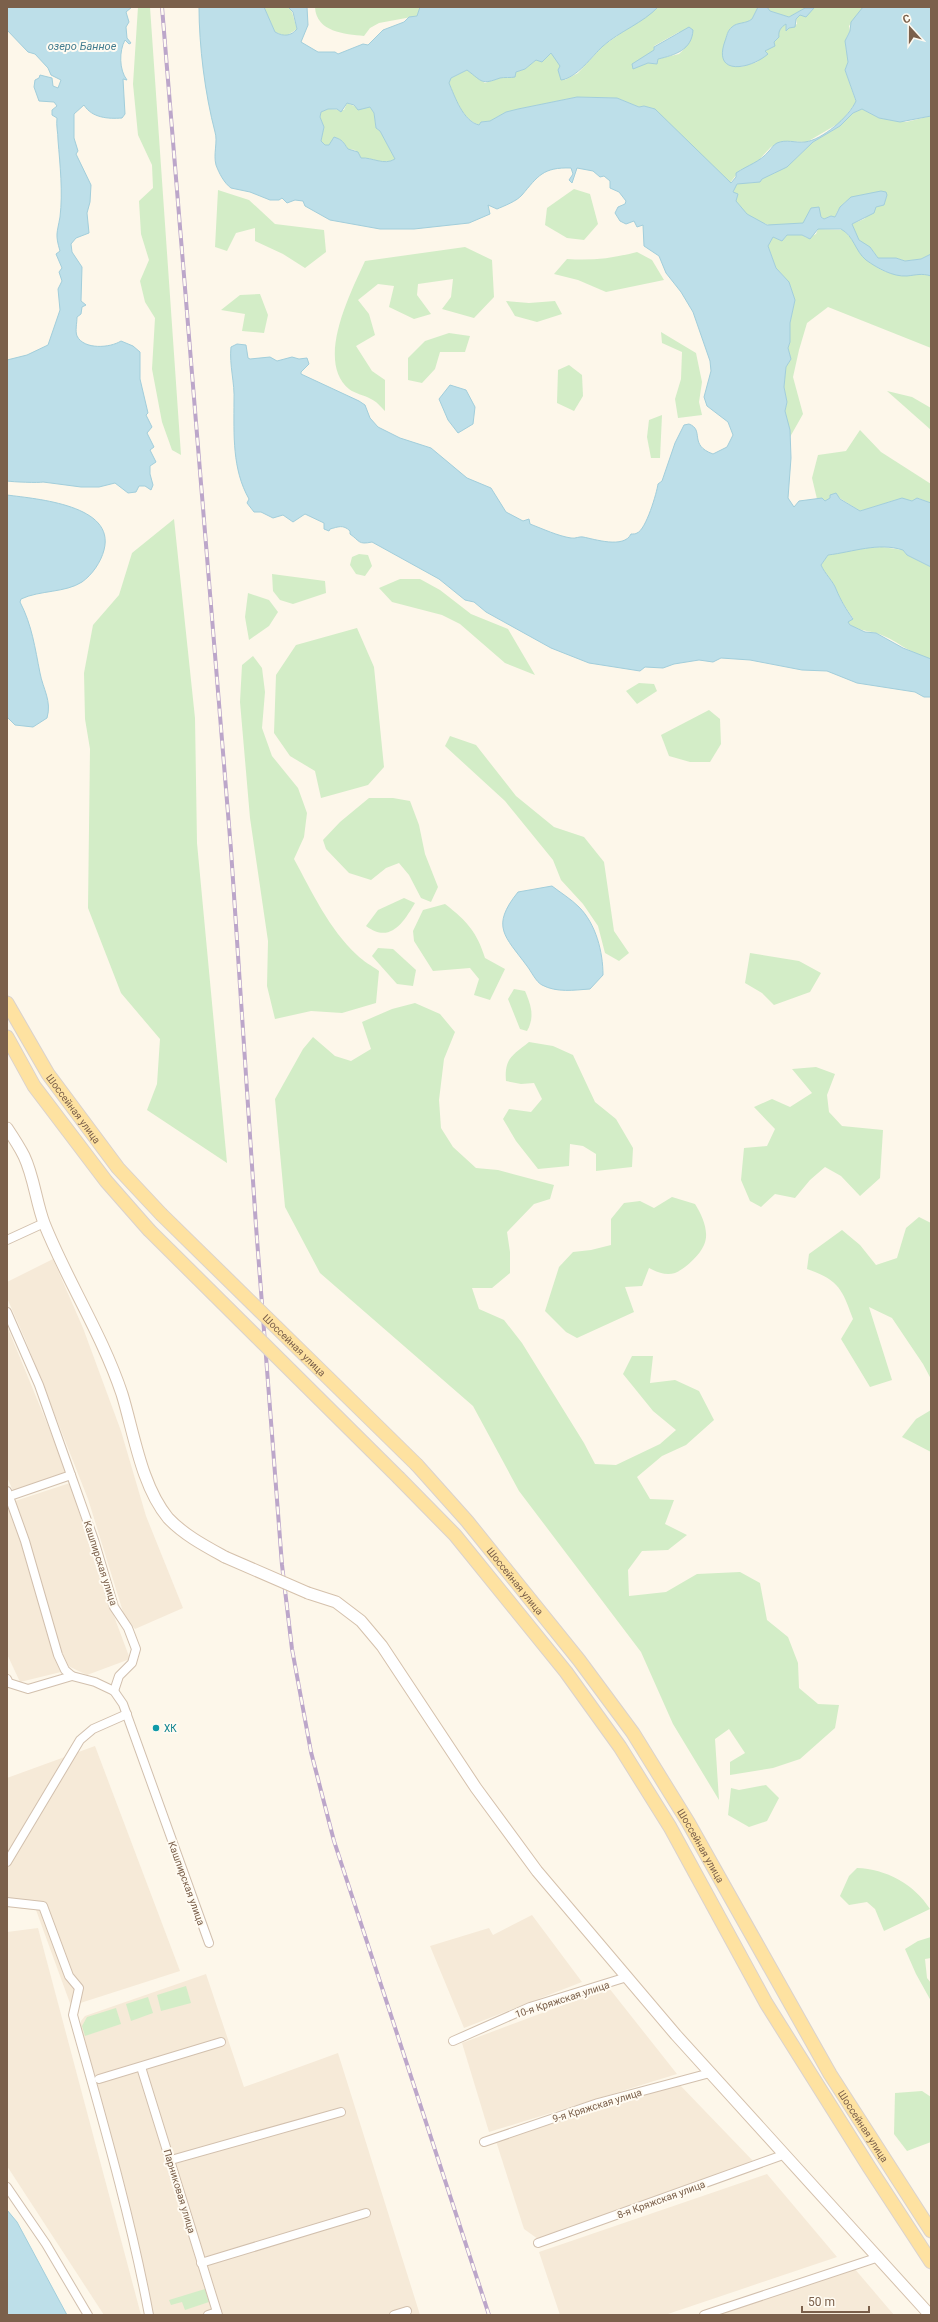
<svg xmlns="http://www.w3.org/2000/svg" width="938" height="2322" viewBox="0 0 938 2322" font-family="Roboto,sans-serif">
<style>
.residential{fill:#f6ead8}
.green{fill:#d3edc7;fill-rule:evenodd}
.water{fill:#bddfe9;stroke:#a2cedb;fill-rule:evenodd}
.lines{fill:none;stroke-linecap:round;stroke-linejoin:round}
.minor-casing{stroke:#d2c0ae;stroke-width:10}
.secondary-casing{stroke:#d5c1ac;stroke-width:13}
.primary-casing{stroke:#dad2cd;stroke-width:15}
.minor{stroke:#fff;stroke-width:8}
.secondary{stroke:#fff;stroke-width:11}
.primary{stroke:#fee2a1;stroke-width:13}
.rail-casing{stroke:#bca6ca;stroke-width:4}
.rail{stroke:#fffbf2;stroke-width:2.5;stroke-dasharray:8;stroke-linecap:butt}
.secondary-bridge-casing{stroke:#d5c1ac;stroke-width:13;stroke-linecap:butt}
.primary-bridge-casing{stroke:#dad2cd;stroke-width:15;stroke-linecap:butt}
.secondary-bridge{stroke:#fff;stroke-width:11}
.primary-bridge{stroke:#fee2a1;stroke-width:13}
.culture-dot{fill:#0f9aa8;stroke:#fffbf2;stroke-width:1.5}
.labels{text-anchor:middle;stroke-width:4;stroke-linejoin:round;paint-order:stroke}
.street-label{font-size:10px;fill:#7b604b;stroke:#fffbf2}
.culture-label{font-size:10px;fill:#0d838f;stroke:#fffbf2;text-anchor:start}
.water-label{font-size:11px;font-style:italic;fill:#437c8f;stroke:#fffbf2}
</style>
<rect width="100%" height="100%" fill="#fdf7ea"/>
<g class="residential">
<polygon points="53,1259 83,1328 121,1431 146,1516 183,1608 135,1629 124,1615 88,1499 25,1339 7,1298 7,1282"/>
<polygon points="7,1326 67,1472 13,1491 7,1477"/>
<polygon points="70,1483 102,1584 130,1659 87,1675 66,1665 15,1501"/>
<polygon points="9,1504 61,1672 20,1682 7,1654 7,1505"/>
<polygon points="95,1746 180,1971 71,2006 36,1910 7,1907 7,1778"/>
<polygon points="532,1915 582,1982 464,2028 430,1946 489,1928 493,1935"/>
<polygon points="38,1928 141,2315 104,2315 7,2166 7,1932"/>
<polygon points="206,1974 244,2087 338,2053 420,2315 154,2315 80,2027 81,2021 85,2016"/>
<polygon points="609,1988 677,2074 489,2132 462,2043"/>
<polygon points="678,2083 754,2162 538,2239 524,2229 496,2141"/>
<polygon points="767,2174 837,2257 665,2315 560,2315 539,2252"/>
<polygon points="854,2268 894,2315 718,2315"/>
</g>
<g class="green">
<polygon points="138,7 150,7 181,455 172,450 162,422 152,369 155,318 145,302 140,281 149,260 141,234 139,201 153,188 152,165 138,135 133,84"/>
<polygon points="264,7 288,7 292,12 297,29 286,36 275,32"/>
<path d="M315 7H420L417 16 379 23 370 28 364 36C345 34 316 32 315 7Z"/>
<path d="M658 7H758L752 19C740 28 731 19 726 38L741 67 757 62 774 42 781 27 786 23 789 28 797 24 796 19 805 8 789 17 770 11 767 7H863L849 26 850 31C842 42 847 49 848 61 848 63 846 67 845 70L856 102 841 122 807 142 785 141 771 147 756 163 740 170 730 183 654 109 644 106 639 107 617 98 577 97 518 109 506 112 490 121 481 122 480 125C463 121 455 97 449 83L451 78 467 70 485 83 501 77 507 78 516 72 525 69 536 60 545 58 551 53 559 61 565 80 578 73 603 46ZM679 32 684 49 679 54 658 59 657 64 648 63 633 68 654 50V46Z"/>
<path d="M347 103 361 109 370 107 374 113 376 128 380 131 395 159C384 166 372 157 361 158L355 150 348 149C343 142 343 140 334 137L330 145H325L321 141 324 127 320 117 321 112 328 109 344 110Z"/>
<path d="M862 109 879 118 906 122 931 116V254L921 259 905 261 896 258H878L870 247 859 241 852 224 864 219 876 207 884 205 887 195C872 191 848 194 839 209 837 211 836 214 835 217L831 216 824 219 811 208 804 223C795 224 785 227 776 226 758 225 728 206 735 186 742 180 750 185 757 182 763 179 768 174 775 173L777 170 787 167 813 142 840 126 853 113Z"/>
<polygon points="574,189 590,194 598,224 584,240 567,238 545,225 547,208"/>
<polygon points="218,190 249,200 275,224 324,230 326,252 305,268 283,254 255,241 255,228 236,233 227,251 215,247"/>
<path d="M818 229 843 230C860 245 867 270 895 274 908 277 918 272 931 276V348L828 307 807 323 799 350 793 377 803 414 790 437 785 411 787 402 784 387 786 367 791 359 788 348 790 342V323L795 300 789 282 776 268 768 246 773 237 782 241 787 235H802L807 238 816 234Z"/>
<path d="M465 247 492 260 494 297 474 318 442 309 451 297 453 279 418 284 417 295 431 314 414 319 389 307 394 286 378 284 358 300 369 314 375 335 356 346 372 371 385 380V411C381 407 376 401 371 399 365 395 355 394 349 389 315 361 351 292 365 261Z"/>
<path d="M637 252 652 260 664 280 606 292 578 280 554 274 567 259C592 261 614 258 637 252Z"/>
<polygon points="260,294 268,315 264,333 242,331 245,314 221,310 240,295"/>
<polygon points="506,301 529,303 555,301 562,314 537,322 515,316"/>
<polygon points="661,332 696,353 702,382 699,402 702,415 678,418 675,399 681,379 682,352 662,343"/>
<polygon points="449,333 470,336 465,352 440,352 435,369 422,383 408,380 408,358 425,341"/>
<polygon points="569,365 582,375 583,396 574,411 557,403 558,370"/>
<polygon points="887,391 912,397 931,408 931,430"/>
<polygon points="662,415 660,458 651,458 647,437 649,420"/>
<polygon points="860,430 881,452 931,484 931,503 918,498 912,501 899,499 860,511 838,497 825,501 817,499 812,478 818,455 846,451"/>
<polygon points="174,519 195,718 197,843 227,1163 147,1110 157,1084 160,1039 121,993 88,908 90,749 85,719 84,673 93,625 119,595 132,553"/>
<path d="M882 547 903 550 907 555 931 567V659C911 655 894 638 876 633 868 631 852 629 848 622L853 618C846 608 841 601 836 589 833 581 825 574 821 565L828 555 853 549Z"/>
<polygon points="359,554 368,555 372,566 365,576 356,574 350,565 352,557"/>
<polygon points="272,574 325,581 326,593 293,604 280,600 273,591"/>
<polygon points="400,579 420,579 440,590 471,614 508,629 535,675 505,663 460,624 442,615 392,602 379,588"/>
<polygon points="248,593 269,600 278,612 269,626 249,640 245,617"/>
<polygon points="357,628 374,667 384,767 368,785 321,798 315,771 290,756 274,733 276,675 296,645"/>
<path d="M253 656 262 668 265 692 262 728 272 756 298 788 307 813 304 837 294 859C312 892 329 929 357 955 363 961 372 966 379 971L376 1003 342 1013 311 1011 275 1019 267 986 268 941 250 818 240 702 242 665Z"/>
<polygon points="639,683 654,684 657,691 637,704 626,691"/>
<polygon points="709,710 720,719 721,744 710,762 690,762 669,756 661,735"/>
<polygon points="450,736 476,745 516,796 554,827 584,837 604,862 614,931 629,953 619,961 605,953 598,926 583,904 561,880 553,860 505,801 445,746"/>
<polygon points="369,798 393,798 410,801 419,825 425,854 438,887 431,902 421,898 409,875 399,863 386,868 371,880 349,873 326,849 323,840 340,822"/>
<path d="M404 898 415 903C403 923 390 944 366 926L378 910Z"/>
<path d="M445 904C467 921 477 932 485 958L505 969 490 1000 474 995 479 979 470 968 433 971 414 941 413 931 423 910Z"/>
<polygon points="378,948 393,949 416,970 413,986 397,984 372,956"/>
<polygon points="750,953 799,961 821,973 810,992 774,1005 762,993 745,983"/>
<path d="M514 989 525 991C531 1005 535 1017 527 1031L520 1029 508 999Z"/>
<polygon points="415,1003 440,1014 455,1032 444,1059 439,1100 441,1128 453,1147 476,1168 498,1170 554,1185 550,1199 534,1204 507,1232 510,1252 510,1273 492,1288 472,1288 479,1309 504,1320 522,1343 584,1443 595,1464 616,1465 660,1444 676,1430 653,1411 623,1374 632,1356 653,1356 650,1383 675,1380 699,1391 714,1420 686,1445 662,1456 637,1477 650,1499 674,1500 665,1524 687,1535 668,1550 642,1551 628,1570 629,1596 666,1592 697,1574 740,1572 760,1583 767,1620 788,1637 798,1663 799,1688 818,1704 839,1705 835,1728 800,1759 773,1768 730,1775 730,1762 745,1753 729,1729 715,1739 719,1800 673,1724 641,1652 519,1491 473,1406 320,1273 285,1207 275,1099 303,1049 313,1037 335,1056 351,1061 371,1049 362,1022 392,1009"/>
<path d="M529 1042 553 1046 573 1055 595 1102 616 1119 633 1148 632 1167 596 1171V1154L583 1146 570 1144 569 1166 538 1169 516 1141 503 1119 509 1109 531 1112 542 1099 534 1083 521 1084 506 1081C504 1058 513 1055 529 1042Z"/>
<polygon points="816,1067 835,1074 827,1095 829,1112 842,1126 883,1130 880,1178 860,1196 841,1176 825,1167 810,1180 795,1198 775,1194 761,1207 750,1201 741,1180 744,1148 767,1146 775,1129 754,1107 772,1099 790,1107 812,1093 792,1069"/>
<path d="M672 1197 695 1204C702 1215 710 1232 704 1245 700 1255 685 1269 675 1273 666 1276 656 1272 649 1268L642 1286 625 1287 634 1312 577 1338 566 1332 545 1311 559 1267 573 1252 591 1250 611 1245V1219L624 1203 640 1201 654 1208Z"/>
<path d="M919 1217 931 1223V1379L923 1364 892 1318 869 1307 892 1380 870 1387 841 1339 853 1319C842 1289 839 1280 807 1269L809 1254 842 1230 860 1245 876 1265 897 1258 906 1228Z"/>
<polygon points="931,1410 931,1452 902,1437 916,1419"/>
<polygon points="766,1785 779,1798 767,1821 749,1827 728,1815 731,1788 739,1790"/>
<path d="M857 1868C886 1869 914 1884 930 1909L884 1931 875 1909 867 1902 849 1905 840 1896 849 1876Z"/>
<polygon points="931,1937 931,1958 925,1959 927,1978 931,1983 931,2001 916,1974 905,1949 918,1941"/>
<polygon points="186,1986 191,2003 161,2011 157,1995"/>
<polygon points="148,1997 153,2013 131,2021 126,2004"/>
<polygon points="116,2008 121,2024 85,2036 82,2026 87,2017"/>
<polygon points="922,2091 931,2097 931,2142 907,2151 894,2134 895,2093"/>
<polygon points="205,2289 209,2302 185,2310 182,2302 171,2305 169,2300"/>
</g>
<g class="water">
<path d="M7 7H132L126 12 129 22 126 27 127 38 131 43 129 44 125 40C119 51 119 70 127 80L123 79 125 114 122 118C108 119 92 118 84 105L74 114V138L78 151 76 154 91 185 90 202 87 213 89 233 76 238 71 244 72 252 82 267 81 301 86 305 82 307 81 314 77 317C77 323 75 331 77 336 84 350 110 348 121 341L133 346 140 352V379L148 413 146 415 152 427 147 433 154 447 150 450 156 462 150 466V474L153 485 151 490 145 486H139L136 492 128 493 115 483 99 487H81L43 482C39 483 13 482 7 481V360L27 355 48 345 60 310 58 289 62 281 59 272 62 268 56 254 60 251C55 234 57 234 60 217 63 192 60 165 58 140 58 132 56 126 57 118L52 115V110L57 106 54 102 39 101 34 87 35 80 39 78 40 75 52 78 53 86 58 88 61 80 51 75 48 68 35 54 28 52 7 30Z"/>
<path d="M199 7H264L275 32C284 37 291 36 297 29L293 12 288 7H307L308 25 301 42 318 52H335L338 54 363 44 368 45 383 30 404 22 409 17 417 16 420 7H658C643 23 620 31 603 46 592 56 577 78 561 80L558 70 560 66 551 53 542 62 536 60 525 69 516 72 515 77C511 78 504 77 500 78 481 85 483 82 467 70L451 78 449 83C455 97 463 121 479 125L481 122 490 121 506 112 518 109 577 97 617 98 639 107 644 106 655 109 731 183 736 177V173C748 165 760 162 769 151 772 148 773 145 777 143 786 139 795 143 805 142 822 140 849 117 856 101L845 70 848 62 845 41 850 31 851 22 863 7H931V116L900 122 879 118 862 109 853 113 840 126 813 142 787 167 762 179 760 182 737 184 733 192 738 194 736 201 747 214 767 225 803 223 811 208 819 207 821 217 824 219 831 216 835 217 840 207 851 197 881 191 886 192 887 195 884 205 876 207 874 213 852 224 859 240 870 247 878 258H896L905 261 921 259 931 254V276C922 273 916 275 907 276 893 277 877 268 866 260 855 251 854 236 841 229H818L810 239 802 235H787L782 241 773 237 768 246 776 268 789 282 795 300 790 323V342L788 348 791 359 786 367 784 387 787 402 785 411 790 430 791 458 788 498 794 507 799 501 822 498 825 501 830 498V495L836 493 840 499 860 511 902 498 912 501 917 498 931 503V567L907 555 903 550C878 542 853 552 828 555L821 565C825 574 833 581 836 589 841 601 846 609 853 619L848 622 850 625 865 632 876 633 903 648 931 659V697H924L915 692 857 683 827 671 802 670 750 660 721 658 713 662 699 660 674 664 663 668 645 667 640 671 589 663 551 648 486 612 474 602 465 600 439 579 372 542C358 545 360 541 350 534V531C343 524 338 527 330 529L329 531 324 529V523L305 514 293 522 283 515 273 518 261 512H254L247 503 249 499C232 469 234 435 234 401 235 383 229 365 231 347L237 344 246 345 248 358 250 359 270 357 277 361 292 357 299 359 307 358 309 364 301 372V374L359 401 365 405 370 418 378 427 400 438 431 448 467 478 491 488 506 512 523 521 529 519 530 524C543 529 558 536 571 538 575 539 580 536 583 537 594 539 624 549 631 534 633 534 636 534 637 533 646 530 657 492 658 484L662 481 675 443 684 425 689 424C705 430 688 445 713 454L727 447 733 435 728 422 707 406 704 397 711 371 710 361 693 312 681 292 666 273 659 256 644 246 643 225 637 227 634 221 626 224 620 221 615 213 618 207 625 204 626 201 619 192 610 188V181L604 176 600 177 593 171 577 168 572 183 569 180 573 174 571 168C543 167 538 176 522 195 517 201 504 206 497 209L488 205 490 214 469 223 414 229H380L330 220 305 206 303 201 295 200 287 203 282 198 279 200H270L250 192 231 188C224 183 219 173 216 165 213 154 218 142 215 132 205 94 199 46 199 7ZM347 103 354 105 358 110 370 107 374 113 376 128 380 131 395 159C384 166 372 157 361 158L358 152 348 149C343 142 343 140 334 137L329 145H325L321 141 324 127 320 117 321 112 328 109H337L341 112Z"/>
<path d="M758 7H767L770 11 789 17 805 8H814L806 17 800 15 796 19 795 27 789 28 786 31V24C781 27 778 31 779 37L774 42 775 46 765 51 768 54C751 69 712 77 725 41 727 36 727 31 732 27 737 22 746 24 752 19Z"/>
<path d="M689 27 693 30C692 50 675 55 658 59L657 64 648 63 633 69 632 64 654 50V47Z"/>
<polygon points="450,385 466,390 475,407 473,424 458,433 448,420 439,399"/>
<path d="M7 495C37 499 116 505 104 550 101 562 92 575 82 582 65 593 40 590 21 599L20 602C32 625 35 648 40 673 43 689 52 701 47 718L33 727 15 725 7 717Z"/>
<path d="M552 886C561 893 571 899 579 907 596 924 603 952 603 975L590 989C574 990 557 993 542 985 536 982 531 971 527 966 505 936 490 927 518 892Z"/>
<polygon points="7,2210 17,2222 67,2315 7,2315"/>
</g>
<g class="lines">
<g class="minor-casing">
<g id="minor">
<polyline points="7,1240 44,1223"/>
<polyline points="7,1312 39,1385 71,1475 94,1540 114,1607 128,1628 136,1649 132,1663 119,1676 114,1691"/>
<polyline points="7,1491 25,1541 58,1655 65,1670 72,1676 95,1682 114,1691 123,1704 209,1943"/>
<polyline points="7,1497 71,1475"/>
<polyline points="7,1679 9,1683 28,1689 72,1676"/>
<polyline points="7,1862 80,1740 93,1729 127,1714"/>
<path d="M7 1902 43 1906 69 1976 79 1988 73 2015C101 2115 130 2213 149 2315"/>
<polyline points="453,2041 530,2007 627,1977"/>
<polyline points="141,2067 218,2315"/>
<polyline points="99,2079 221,2042"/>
<polyline points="484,2142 598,2103 710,2073"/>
<polyline points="171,2160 341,2112"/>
<polyline points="7,2187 46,2244 88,2315"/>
<polyline points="538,2243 783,2155"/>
<polyline points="201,2263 366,2213"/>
<polyline points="208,2315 217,2312"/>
<polyline points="394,2315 407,2311"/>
<polyline points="704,2315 879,2257"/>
</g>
</g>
<g class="secondary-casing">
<g id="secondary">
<path d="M7 1128C13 1137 19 1146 24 1156 34 1177 36 1202 44 1223 67 1281 102 1334 122 1394 134 1433 141 1485 168 1518 184 1535 205 1546 225 1557"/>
<polyline points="308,1593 336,1602 361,1621 382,1646 476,1788 537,1871 676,2035 930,2315"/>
</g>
</g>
<g class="primary-casing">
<g id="primary">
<path id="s1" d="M7 1003 48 1074 118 1168 161 1214"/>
<polyline points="7,1037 34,1086 106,1181 149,1230"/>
<path id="s2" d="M417 1465 467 1521 579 1660 633 1733 688 1822 830 2074 931 2231"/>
<polyline points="399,1478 455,1535 566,1672 620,1747 670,1827 766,2003 869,2167 931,2262"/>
</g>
</g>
<use href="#minor" class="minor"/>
<use href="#secondary" class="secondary"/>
<use href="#primary" class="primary"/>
<g class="rail-casing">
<polyline id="rail" points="162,7 231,850 256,1226 282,1565 292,1649 311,1752 334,1841 489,2315"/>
</g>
<use href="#rail" class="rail"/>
<g class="secondary-bridge-casing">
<polyline id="secondary-bridge" points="225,1557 308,1593"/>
</g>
<g class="primary-bridge-casing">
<g id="primary-bridge">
<path id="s3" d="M161 1214 417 1465"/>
<polyline points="149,1230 399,1478"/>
</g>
</g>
<use href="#secondary-bridge" class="secondary-bridge"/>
<use href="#primary-bridge" class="primary-bridge"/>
</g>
<circle class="culture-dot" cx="156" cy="1728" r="4"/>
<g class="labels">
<g class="street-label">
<text dy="4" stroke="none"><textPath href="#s1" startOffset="125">Шоссейная улица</textPath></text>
<text dy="4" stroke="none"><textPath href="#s3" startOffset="187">Шоссейная улица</textPath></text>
<text transform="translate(101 1563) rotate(72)" y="4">Кашпирская улица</text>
<text dy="4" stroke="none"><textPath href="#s2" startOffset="152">Шоссейная улица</textPath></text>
<text dy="4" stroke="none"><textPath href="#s2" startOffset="476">Шоссейная улица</textPath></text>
<text transform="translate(187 1883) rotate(70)" y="4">Кашпирская улица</text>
<text transform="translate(562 1999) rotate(-18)" y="4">10-я Кряжская улица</text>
<text transform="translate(597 2105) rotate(-17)" y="4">9-я Кряжская улица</text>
<text dy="4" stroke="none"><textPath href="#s2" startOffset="800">Шоссейная улица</textPath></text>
<text transform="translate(180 2191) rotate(73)" y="4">Парниковая улица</text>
<text transform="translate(661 2199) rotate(-20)" y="4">8-я Кряжская улица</text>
</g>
<g class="culture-label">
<text x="164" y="1732">ХК</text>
</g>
<g class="water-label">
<text x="82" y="50">озеро Банное</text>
</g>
</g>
<rect width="938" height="2322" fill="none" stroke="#7b604b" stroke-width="16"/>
<g transform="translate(910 28) rotate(339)" stroke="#fffbf2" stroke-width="3" paint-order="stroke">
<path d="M0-3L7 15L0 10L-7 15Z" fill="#7b604b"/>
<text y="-6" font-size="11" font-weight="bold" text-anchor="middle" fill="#7b604b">С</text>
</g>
<path d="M802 2306v6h67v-6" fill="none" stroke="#7b604b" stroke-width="2"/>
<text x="808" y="2306" font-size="12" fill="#7b604b" stroke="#fffbf2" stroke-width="3" paint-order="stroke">50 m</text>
</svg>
